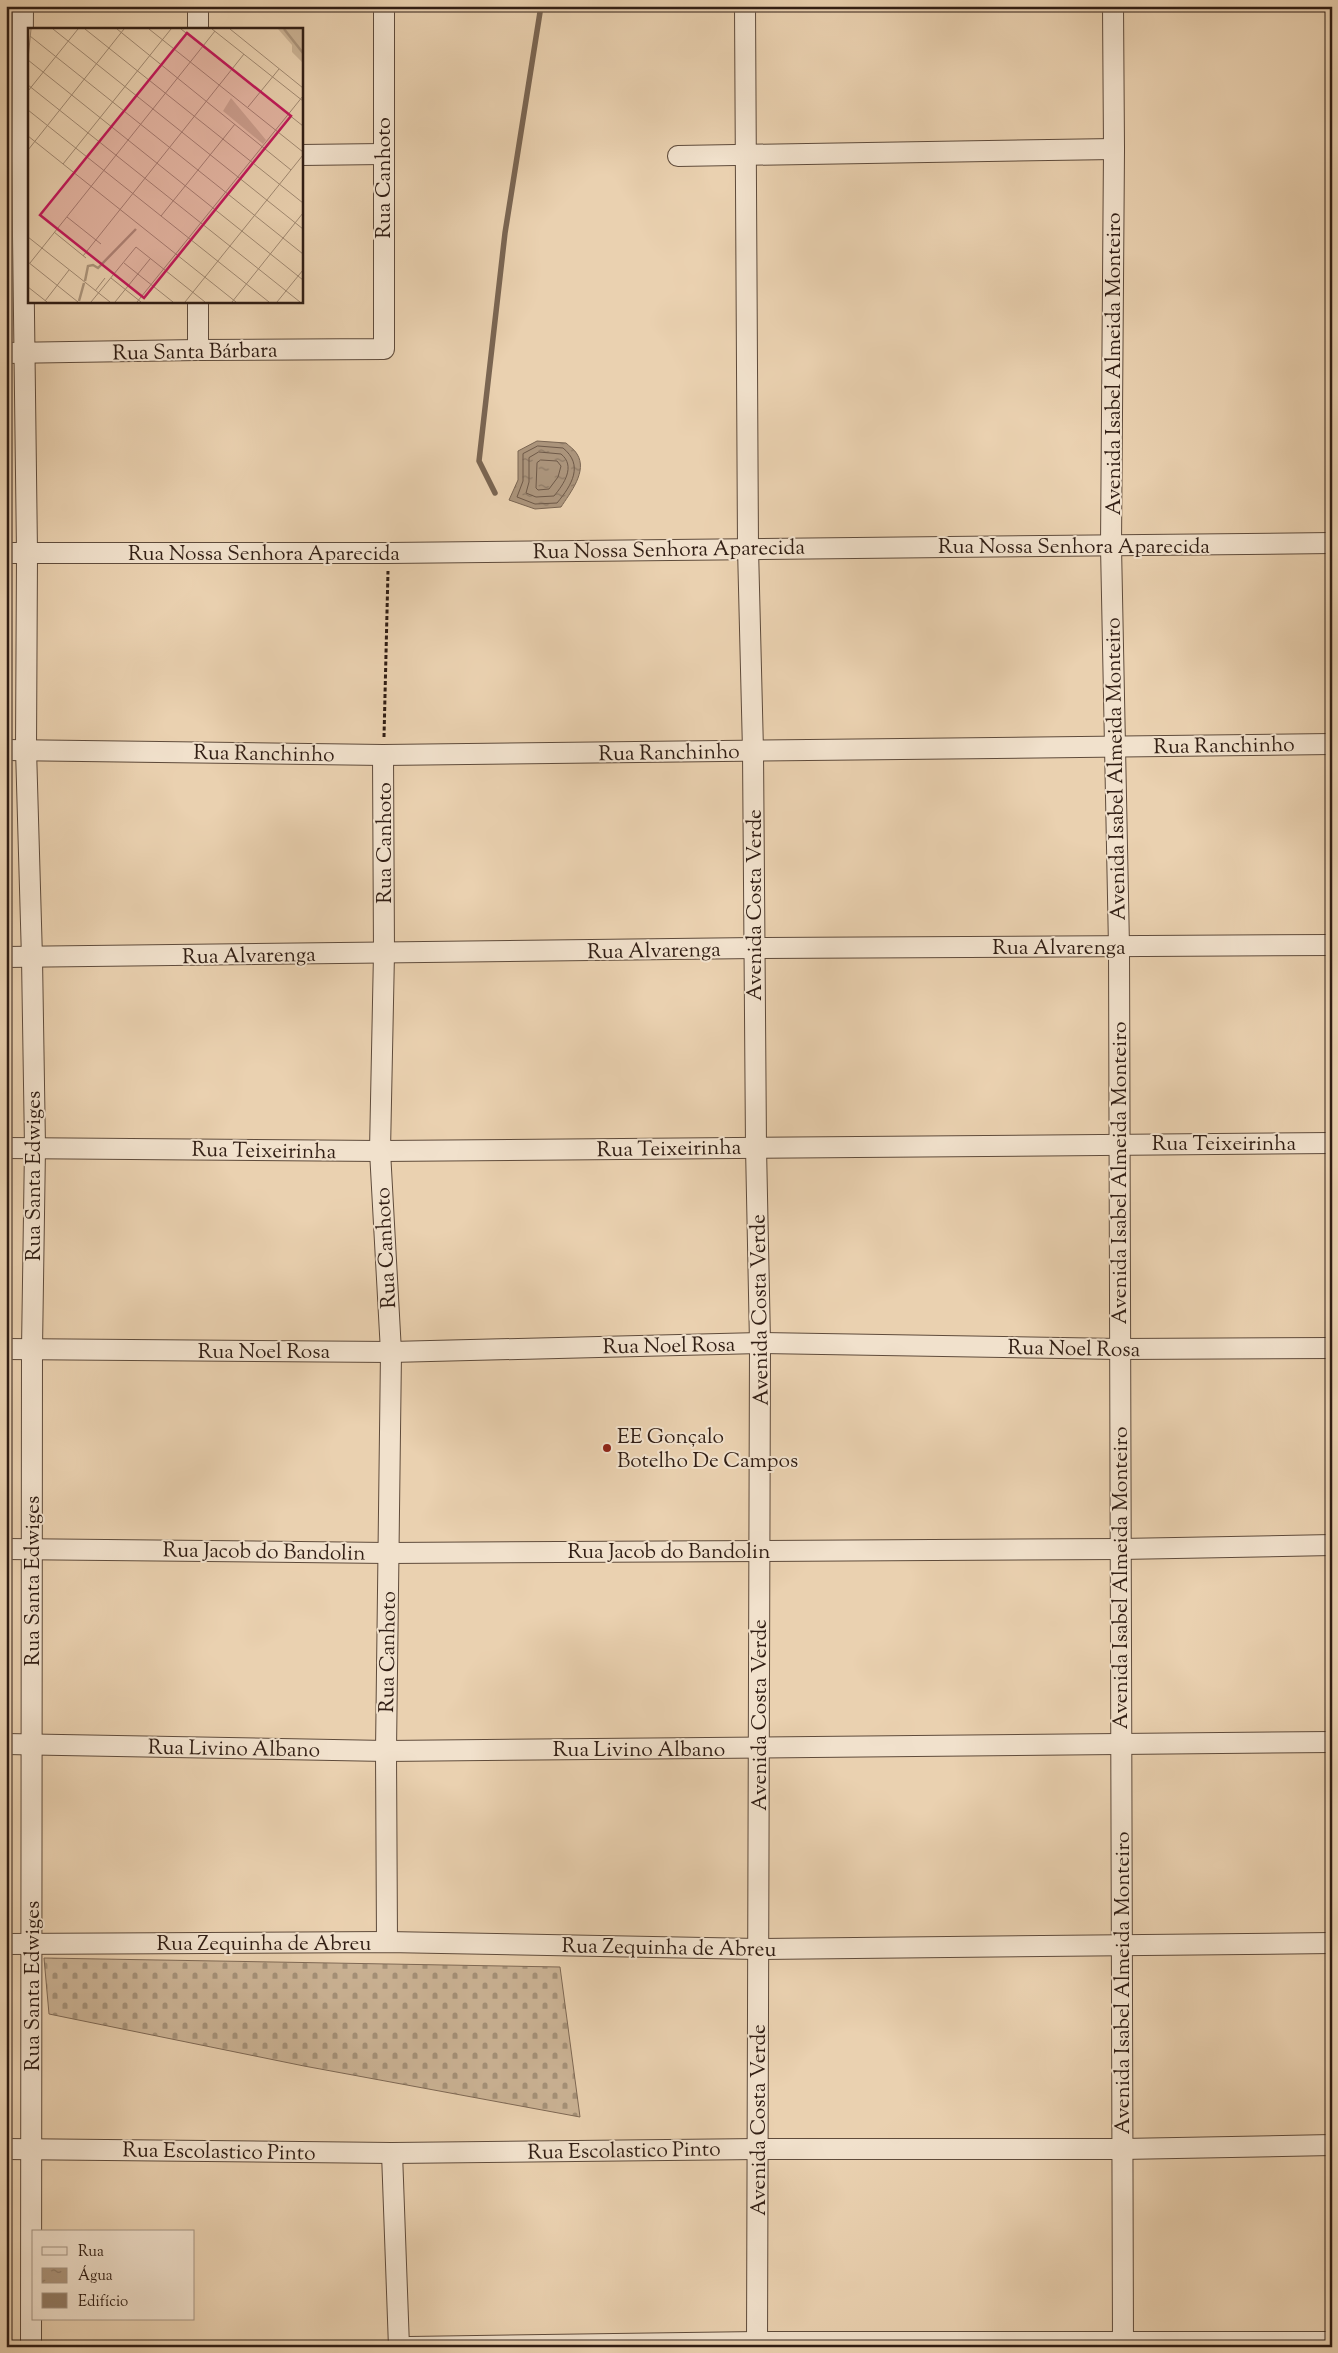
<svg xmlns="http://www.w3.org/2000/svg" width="1338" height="2353" viewBox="0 0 1338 2353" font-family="'Sorts Mill Goudy',serif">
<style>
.cemetery{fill:url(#cemetery-stones);stroke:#7e6854}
.water{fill:url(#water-ripples);stroke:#7a6552}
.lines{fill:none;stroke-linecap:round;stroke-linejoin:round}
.shore{stroke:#6e5948;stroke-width:1}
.stream{stroke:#7a6552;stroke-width:5.5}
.building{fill:#917b65;stroke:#311e14}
.minor-casing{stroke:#5f4b3b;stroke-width:22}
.path{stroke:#311e14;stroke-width:3;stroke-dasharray:4 2.5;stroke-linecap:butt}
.minor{stroke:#f1e1cc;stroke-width:20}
.poi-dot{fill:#8f2418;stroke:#f1e1cc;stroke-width:2}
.labels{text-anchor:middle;stroke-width:4;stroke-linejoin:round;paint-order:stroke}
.street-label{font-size:21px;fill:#311e14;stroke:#f1e1cc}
.poi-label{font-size:21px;fill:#311e14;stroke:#f1e1cc;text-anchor:start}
.inset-river{fill:none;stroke:#ab947b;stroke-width:2.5}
.inset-road{fill:none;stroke:#a08972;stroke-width:1}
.view{fill:#c2185b;fill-opacity:0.15;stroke:#c2185b;stroke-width:2.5}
.inset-edge{fill:none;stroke:#311e14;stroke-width:2.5}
</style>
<defs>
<pattern id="cemetery-stones" width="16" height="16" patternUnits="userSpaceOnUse" patternTransform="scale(1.25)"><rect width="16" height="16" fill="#cbb395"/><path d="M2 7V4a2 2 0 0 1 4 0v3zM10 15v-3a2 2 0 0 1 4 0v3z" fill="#a59178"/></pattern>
<pattern id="water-ripples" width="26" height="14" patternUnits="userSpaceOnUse" patternTransform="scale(1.25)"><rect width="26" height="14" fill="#ab947b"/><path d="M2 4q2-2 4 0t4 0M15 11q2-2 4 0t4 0" fill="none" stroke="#8c7864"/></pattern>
</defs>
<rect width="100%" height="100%" fill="#ead1b0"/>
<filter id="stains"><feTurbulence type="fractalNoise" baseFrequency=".004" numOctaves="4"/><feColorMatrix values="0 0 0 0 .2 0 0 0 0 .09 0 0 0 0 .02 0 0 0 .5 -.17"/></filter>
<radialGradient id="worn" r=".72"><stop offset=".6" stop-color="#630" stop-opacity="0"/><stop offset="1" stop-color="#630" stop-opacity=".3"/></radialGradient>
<polygon class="cemetery" points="44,1958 560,1967 580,2117 304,2066 49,2014"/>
<path class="water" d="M537 441 566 443C569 446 575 450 577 454 588 471 570 493 561 507L535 509 509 500 518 480V451Z"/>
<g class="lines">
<g class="shore">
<path d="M538 446 563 448C584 465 572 485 557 503L535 504 517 497 523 481V454Z"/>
<path d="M539 452 561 454C576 466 564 484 554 496L536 497 526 493 529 482V458Z"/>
<polygon points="541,460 557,461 561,466 558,477 549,489 538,490 536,488 537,463"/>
</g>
<polyline class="stream" points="495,493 479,461 505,233 541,6"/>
</g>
<rect class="building" x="6" y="166" width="4" height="80"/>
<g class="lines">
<g class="minor-casing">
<g id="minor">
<polyline points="23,6 22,156 27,553 26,749 32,958 35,1147 32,1349 31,2347"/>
<polyline points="198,6 198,29"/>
<polyline points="745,6 748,548 753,751 756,1147 760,1343 757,2347"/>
<polyline points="1113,6 1114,149 1111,546 1119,947 1123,2347"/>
<polyline points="301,155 383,154"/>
<polyline points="678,156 1114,149"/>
<polyline points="198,301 198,350"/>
<polyline points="6,353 198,350 384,349 384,6"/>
<polyline points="6,553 388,553 1332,543"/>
<polyline points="6,750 383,755 1332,744"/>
<polyline points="383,755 384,953 380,1151 391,1352 386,1751 387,1942"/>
<polyline points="6,957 755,948 1332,945"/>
<polyline points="6,1148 380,1151 1332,1143"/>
<polyline points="6,1349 391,1352 760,1343 1120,1349 1332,1348"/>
<polyline points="6,1549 388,1553 1120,1549 1332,1545"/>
<polyline points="6,1744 386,1751 1332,1742"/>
<polyline points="6,1944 387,1942 758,1949 1332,1943"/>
<polyline points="6,2149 392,2153 758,2149 1122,2149 1332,2145"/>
<polyline points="392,2153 399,2347"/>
<polyline points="409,2347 757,2342 1332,2342"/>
</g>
</g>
<polyline class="path" points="384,737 388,571"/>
<use href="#minor" class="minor"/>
</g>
<circle class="poi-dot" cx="607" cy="1448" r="5"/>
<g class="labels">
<g class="street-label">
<text transform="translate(383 178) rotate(-90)" y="7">Rua Canhoto</text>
<text transform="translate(195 351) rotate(-1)" y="7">Rua Santa Bárbara</text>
<text transform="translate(1113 364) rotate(-90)" y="7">Avenida Isabel Almeida Monteiro</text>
<text x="1074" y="553">Rua Nossa Senhora Aparecida</text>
<text transform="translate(669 549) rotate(-1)" y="7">Rua Nossa Senhora Aparecida</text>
<text x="264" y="560">Rua Nossa Senhora Aparecida</text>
<text transform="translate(1224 745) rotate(-1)" y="7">Rua Ranchinho</text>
<text transform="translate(669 752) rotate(-1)" y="7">Rua Ranchinho</text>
<text transform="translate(264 753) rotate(1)" y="7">Rua Ranchinho</text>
<text transform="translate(1115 769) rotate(-91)" y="7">Avenida Isabel Almeida Monteiro</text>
<text transform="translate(384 843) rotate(-90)" y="7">Rua Canhoto</text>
<text transform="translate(754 905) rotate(-90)" y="7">Avenida Costa Verde</text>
<text x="1059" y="954">Rua Alvarenga</text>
<text transform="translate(654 950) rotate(-1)" y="7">Rua Alvarenga</text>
<text transform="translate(249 955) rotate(-1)" y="7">Rua Alvarenga</text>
<text x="1224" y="1150">Rua Teixeirinha</text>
<text transform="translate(669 1148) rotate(-1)" y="7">Rua Teixeirinha</text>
<text transform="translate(264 1150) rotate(1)" y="7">Rua Teixeirinha</text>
<text transform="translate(1119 1173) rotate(-90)" y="7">Avenida Isabel Almeida Monteiro</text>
<text transform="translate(33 1176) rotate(-90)" y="7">Rua Santa Edwiges</text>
<text transform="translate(385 1248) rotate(-93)" y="7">Rua Canhoto</text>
<text transform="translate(759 1310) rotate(-91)" y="7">Avenida Costa Verde</text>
<text transform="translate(669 1345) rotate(-1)" y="7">Rua Noel Rosa</text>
<text transform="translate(1074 1348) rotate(1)" y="7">Rua Noel Rosa</text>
<text x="264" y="1358">Rua Noel Rosa</text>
<text transform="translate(264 1551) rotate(1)" y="7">Rua Jacob do Bandolin</text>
<text x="669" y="1558">Rua Jacob do Bandolin</text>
<text transform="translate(1120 1578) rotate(-90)" y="7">Avenida Isabel Almeida Monteiro</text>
<text transform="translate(32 1581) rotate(-90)" y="7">Rua Santa Edwiges</text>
<text transform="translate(387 1652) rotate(-89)" y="7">Rua Canhoto</text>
<text transform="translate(759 1715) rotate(-90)" y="7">Avenida Costa Verde</text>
<text transform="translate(234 1748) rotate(1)" y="7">Rua Livino Albano</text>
<text x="639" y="1756">Rua Livino Albano</text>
<text x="264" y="1950">Rua Zequinha de Abreu</text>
<text transform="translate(669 1947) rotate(1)" y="7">Rua Zequinha de Abreu</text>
<text transform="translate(1122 1983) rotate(-90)" y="7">Avenida Isabel Almeida Monteiro</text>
<text transform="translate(32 1986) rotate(-90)" y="7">Rua Santa Edwiges</text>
<text transform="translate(758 2120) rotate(-90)" y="7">Avenida Costa Verde</text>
<text transform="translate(624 2150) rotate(-1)" y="7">Rua Escolastico Pinto</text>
<text transform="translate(219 2151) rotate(1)" y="7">Rua Escolastico Pinto</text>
</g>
<g class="poi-label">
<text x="617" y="1443">EE Gonçalo<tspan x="617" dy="24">Botelho De Campos</tspan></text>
</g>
</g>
<g transform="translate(28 28)">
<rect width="275" height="275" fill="#ead1b0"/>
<path d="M250 1H275V35L264 24V17Z" fill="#cbb395"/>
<path d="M203 70 238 112 235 116 195 83Z" fill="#cbb395"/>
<path class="inset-river" d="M256 1 275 25M57 253 60 238 65 237 70 240 108 201M51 273 56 255"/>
<path class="inset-road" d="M25 1 275 201M57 1 275 175M89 1 263 142M121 1 275 124M153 1 275 98M184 1 275 73M202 1 275 60M2 8 275 226M0 31 3 1M0 32 275 252M0 57 272 274M0 63 50 1M220 79 251 41M0 82 241 274M0 108 208 274M0 122 96 1M35 136 143 1M133 188 207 96M39 189 73 216M26 204 58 230M0 209 82 274M55 228 216 26M0 234 50 274M2 235 187 3M96 235 145 274M83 250 113 274M0 259 19 274M67 263 77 250M17 273 41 242M63 274 108 219 177 274M87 274 122 231M109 274 275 68M157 274 275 127M204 274 275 185M249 274 275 242"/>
<path class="view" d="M159 5 263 88 116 270 12 187Z"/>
<rect width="275" height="275" class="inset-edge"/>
</g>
<rect width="1338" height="2353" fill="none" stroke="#ead1b0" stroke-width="25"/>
<rect x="8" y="8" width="1323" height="2338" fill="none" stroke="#311e14" stroke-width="2.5"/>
<rect x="12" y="12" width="1313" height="2328" fill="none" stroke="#311e14"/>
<rect x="32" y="2230" width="162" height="90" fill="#f1e1cc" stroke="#a49382"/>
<rect x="42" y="2247" width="25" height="8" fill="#f1e1cc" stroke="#a49382"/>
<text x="78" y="2256" font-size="15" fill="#311e14">Rua</text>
<rect x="42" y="2268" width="25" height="15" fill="url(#water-ripples)" stroke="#a49382"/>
<text x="78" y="2280" font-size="15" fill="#311e14">Água</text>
<rect x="42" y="2293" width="25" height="15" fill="#917b65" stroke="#a49382"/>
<text x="78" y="2306" font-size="15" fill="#311e14">Edifício</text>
<rect width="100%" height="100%" filter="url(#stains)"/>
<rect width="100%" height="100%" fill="url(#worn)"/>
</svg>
